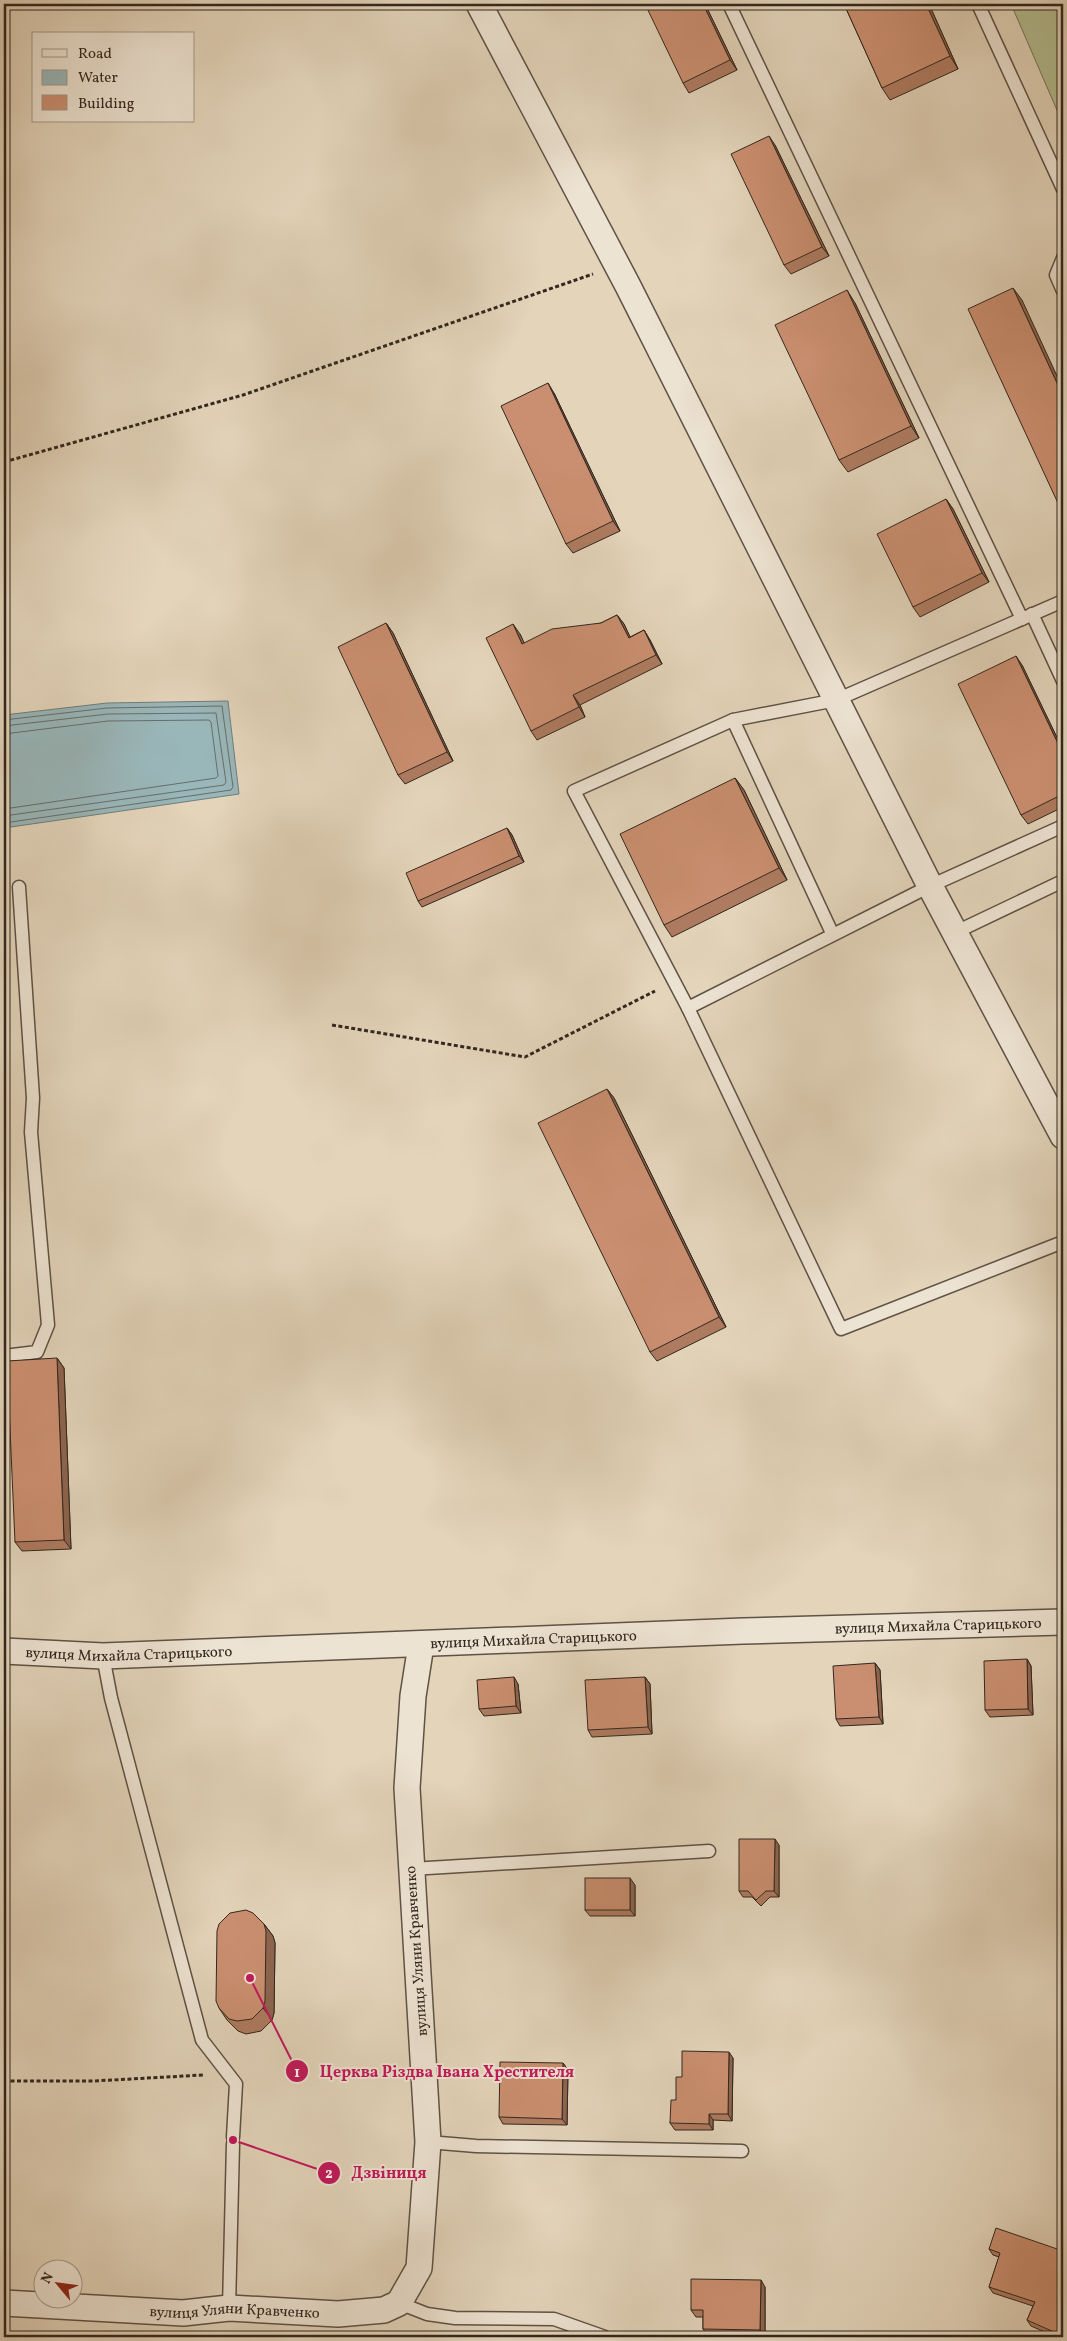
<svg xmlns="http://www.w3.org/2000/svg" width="1067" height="2341" viewBox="0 0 1067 2341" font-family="Vollkorn,serif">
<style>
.green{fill:#b4bc8f;stroke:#747257}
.water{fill:#99b6b9;stroke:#707d7b}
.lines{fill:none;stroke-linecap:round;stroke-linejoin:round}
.shore{stroke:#666e6c;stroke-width:1}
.service-casing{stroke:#5f5246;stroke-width:15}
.minor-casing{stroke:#5f5246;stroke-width:28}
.path{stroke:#33271f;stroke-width:3;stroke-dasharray:4 2.5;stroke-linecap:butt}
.service{stroke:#ede3d2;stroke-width:12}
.minor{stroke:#ede3d2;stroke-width:25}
.wall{fill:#ae7b60;stroke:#33271f}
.shaded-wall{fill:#8d644e;stroke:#33271f}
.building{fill:#ca8f70;stroke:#33271f}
.labels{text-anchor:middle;stroke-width:4;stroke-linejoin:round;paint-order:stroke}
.street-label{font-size:15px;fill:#33271f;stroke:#ede3d2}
.leader{fill:none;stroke:#c2185b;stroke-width:2}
.callout-dot{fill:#c2185b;stroke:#ede3d2;stroke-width:2}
.mark-label{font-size:15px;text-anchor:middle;font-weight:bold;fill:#fff}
.callout-label{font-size:16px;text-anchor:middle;font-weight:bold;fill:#c2185b;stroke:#ede3d2;stroke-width:4;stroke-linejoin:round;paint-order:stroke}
</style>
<rect width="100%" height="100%" fill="#e3d4ba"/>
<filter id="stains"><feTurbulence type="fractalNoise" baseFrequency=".004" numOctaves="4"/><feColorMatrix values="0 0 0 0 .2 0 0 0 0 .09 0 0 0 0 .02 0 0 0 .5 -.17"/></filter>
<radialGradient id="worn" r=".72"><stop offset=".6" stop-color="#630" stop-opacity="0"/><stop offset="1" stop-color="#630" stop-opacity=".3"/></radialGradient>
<polygon class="green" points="1011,4 1063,4 1063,124"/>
<polygon class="water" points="228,701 239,794 4,828 4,715 107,703"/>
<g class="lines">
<g class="shore">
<polyline points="4,720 107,708 222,706 233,787 231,790 4,823"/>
<polyline points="4,726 108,714 216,713 226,782 224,785 4,816"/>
<polyline points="4,734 108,721 209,720 211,722 218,776 216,778 4,809"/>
</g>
<g class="service-casing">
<g id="service">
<polyline points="729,4 1022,619"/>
<polyline points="978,4 1063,189"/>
<polyline points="1063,258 1056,275 1063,291"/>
<polyline points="1032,614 1063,681"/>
<polyline points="733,720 574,791 688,1008 841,1329 1063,1242"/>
<polyline points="956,932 1063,881"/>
<polyline points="832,933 733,720 836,700 1063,601"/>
<polyline points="688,1008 930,886 1063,826"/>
<polyline points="4,1356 37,1352 48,1325 31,1132 33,1098 19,887"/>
<polyline points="103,1656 111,1698 202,2040 236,2084 233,2137"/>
<polyline points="411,1869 709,1851"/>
<polyline points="428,2142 476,2146 742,2151"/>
<polyline points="399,2303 427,2314 455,2318 554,2319 605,2337"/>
<polyline points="229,2308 233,2144"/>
</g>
</g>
<g class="minor-casing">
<g id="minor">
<polyline points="479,4 628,286 930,886 1063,1136"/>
<path id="s1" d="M4 1651 103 1656 743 1631 1063 1622"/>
<path id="s2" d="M4 2303 183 2313 229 2308 338 2314 384 2310 399 2303 419 2268 428 2142 407 1788 413 1696 421 1645"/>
</g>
</g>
<g class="path">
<polyline points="4,462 243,395 593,274"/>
<polyline points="332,1025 525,1057 655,991"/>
<polyline points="4,2081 94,2081 203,2075"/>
<polyline points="4,2126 4,2130"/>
</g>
<use href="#service" class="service"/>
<use href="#minor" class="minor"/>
</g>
<g class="wall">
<polygon points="705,4 737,70 689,93 683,83"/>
<polygon points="844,4 929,4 958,69 890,100 882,88"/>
<polygon points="775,145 829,256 791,274 784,265"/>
<polygon points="855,303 919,438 848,472 839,460"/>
<polygon points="554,393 620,531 573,553 566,544"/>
<polygon points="946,499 953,509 989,582 920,617 913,607"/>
<polygon points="617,615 624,624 630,637 644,630 650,640 662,664 580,705 585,717 537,740 531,731 520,634 524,643 601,623"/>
<polygon points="386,623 393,633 453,761 405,784 398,775"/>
<polygon points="1022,665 1063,750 1063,807 1028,824 1021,815"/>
<polygon points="735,778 744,790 787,880 672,937 664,925"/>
<polygon points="507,828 512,835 524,862 422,907 418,901"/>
<polygon points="607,1089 614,1098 726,1327 657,1361 650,1352"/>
<polygon points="57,1358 64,1368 71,1549 22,1551 15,1542"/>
<polygon points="1027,1659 1031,1666 1033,1715 990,1717 985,1710"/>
<polygon points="875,1663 880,1670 883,1724 840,1726 836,1719"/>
<polygon points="645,1677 650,1684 652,1734 592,1737 588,1730"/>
<polygon points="518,1684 521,1713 484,1716 479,1709"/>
<polygon points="779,1845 779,1897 770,1897 761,1906 752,1897 743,1897 739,1891"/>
<polygon points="635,1885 635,1916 590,1916 585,1910"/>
<polygon points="264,1924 273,1936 275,1943 274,2013 272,2020 261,2031 246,2034 238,2031 227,2020 219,2008"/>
<polygon points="733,2058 732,2121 713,2120 713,2130 675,2130 670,2123 682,2077"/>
<polygon points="563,2063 568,2070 567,2125 503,2124 499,2117"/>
<polygon points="989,2249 1063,2251 1063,2337 1056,2337 1031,2326 1027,2320 1033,2306 993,2293 989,2287 999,2257 993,2255"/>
<polygon points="765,2287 765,2336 707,2335 703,2329 703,2317 696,2317 691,2310"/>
</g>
<g class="shaded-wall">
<polygon points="703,4 705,4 737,70 730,60"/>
<polygon points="926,4 929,4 958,69 950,56"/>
<polygon points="769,136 775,145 829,256 822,247"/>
<polygon points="1013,288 1022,300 1063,389 1063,396"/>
<polygon points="847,290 855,303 919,438 911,426"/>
<polygon points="548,383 554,393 620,531 613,521"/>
<polygon points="946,499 953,509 989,582 982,573"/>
<polygon points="617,615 624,624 635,647 629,638"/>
<polygon points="386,623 393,633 453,761 447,752"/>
<polygon points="513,624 520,634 529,653 522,644"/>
<polygon points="644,630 650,640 662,664 656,655"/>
<polygon points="1016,656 1022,665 1063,750 1063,754"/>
<polygon points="573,695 580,705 585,717 579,707"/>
<polygon points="735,778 744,790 787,880 779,868"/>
<polygon points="507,828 512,835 524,862 519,856"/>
<polygon points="607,1089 614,1098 726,1327 719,1317"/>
<polygon points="57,1358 64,1368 71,1549 64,1540"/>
<polygon points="1027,1659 1031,1666 1033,1715 1028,1709"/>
<polygon points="875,1663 880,1670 883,1724 879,1717"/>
<polygon points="514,1677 518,1684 521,1713 516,1706"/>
<polygon points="645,1677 650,1684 652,1734 648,1727"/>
<polygon points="775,1839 779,1845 779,1897 774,1891"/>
<polygon points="630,1878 635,1885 635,1916 630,1910"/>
<polygon points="264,1924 273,1936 275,1943 274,2013 272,2020 263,2008"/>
<polygon points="729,2052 733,2058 732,2121 728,2114"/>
<polygon points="563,2063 568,2070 567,2125 562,2119"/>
<polygon points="709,2114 713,2120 713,2130 709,2124"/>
<polygon points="761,2280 765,2287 765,2336 760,2330"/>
</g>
<g class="building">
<polygon points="645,4 703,4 730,60 683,83"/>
<polygon points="844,4 926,4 950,56 882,88"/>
<polygon points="769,136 822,247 784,265 731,154"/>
<polygon points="1013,288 1063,396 1063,514 968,309"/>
<polygon points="847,290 911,426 839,460 775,325"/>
<polygon points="548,383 613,521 566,544 501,406"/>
<polygon points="946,499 982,573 913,607 877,534"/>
<polygon points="617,615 629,638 644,630 656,655 573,695 579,707 531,731 486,638 513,624 522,644 552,629 601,623"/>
<polygon points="386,623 447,752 398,775 338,647"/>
<polygon points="1016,656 1063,754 1063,794 1021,815 958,684"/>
<polygon points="735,778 779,868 664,925 620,834"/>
<polygon points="507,828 519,856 418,901 406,873"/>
<polygon points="607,1089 719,1317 650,1352 538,1123"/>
<polygon points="57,1358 64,1540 15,1542 7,1361"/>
<polygon points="1027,1659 1028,1709 985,1710 984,1661"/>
<polygon points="875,1663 879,1717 836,1719 833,1666"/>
<polygon points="514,1677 516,1706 479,1709 477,1680"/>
<polygon points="645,1677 648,1727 588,1730 585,1680"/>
<polygon points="739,1839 775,1839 774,1891 766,1891 756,1900 748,1891 739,1891"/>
<rect x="585" y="1878" width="45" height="32"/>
<polygon points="246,1910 253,1913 264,1924 266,1931 265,2001 263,2008 252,2019 237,2021 229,2019 219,2008 216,2001 217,1931 219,1924 230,1913"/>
<polygon points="682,2051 729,2052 728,2114 709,2114 709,2124 670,2123 671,2100 676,2100 676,2077 682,2077"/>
<polygon points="500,2062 563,2063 562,2119 499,2117"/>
<polygon points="996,2228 1063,2251 1063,2336 1027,2320 1035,2302 989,2287 1000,2253 989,2249"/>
<polygon points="691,2279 761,2280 760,2330 703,2329 703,2310 691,2310"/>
<polygon points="967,2334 977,2337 966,2337"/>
</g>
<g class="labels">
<g class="street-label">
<text dy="5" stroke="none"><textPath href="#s1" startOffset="935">вулиця Михайла Старицького</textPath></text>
<text dy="5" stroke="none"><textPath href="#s1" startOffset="530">вулиця Михайла Старицького</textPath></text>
<text dy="5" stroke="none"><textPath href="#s1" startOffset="125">вулиця Михайла Старицького</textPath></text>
<text transform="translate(416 1951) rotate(-94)" y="5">вулиця Уляни Кравченко</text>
<text dy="5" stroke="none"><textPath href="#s2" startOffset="231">вулиця Уляни Кравченко</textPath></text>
</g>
</g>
<path class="leader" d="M250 1978L297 2071M233 2140L329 2173"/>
<g class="callout-dot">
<circle cx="250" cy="1978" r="5"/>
<circle cx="233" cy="2140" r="5"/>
<circle cx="297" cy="2071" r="12"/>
<circle cx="329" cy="2173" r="12"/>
</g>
<g class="mark-label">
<text x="297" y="2077">1</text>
<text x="329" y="2178">2</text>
</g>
<g class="callout-label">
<text x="447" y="2077">Церква Різдва Івана Хрестителя</text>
<text x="389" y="2178">Дзвіниця</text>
</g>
<rect width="1067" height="2341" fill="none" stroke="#e3d4ba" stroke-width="20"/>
<rect x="5" y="5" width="1057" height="2331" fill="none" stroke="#33271f" stroke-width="2.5"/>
<rect x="10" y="10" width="1047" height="2321" fill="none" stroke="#33271f"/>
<rect x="32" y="32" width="162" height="90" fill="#ede3d2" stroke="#a3988a"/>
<rect x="42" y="49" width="25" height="8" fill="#ede3d2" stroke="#a3988a"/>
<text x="78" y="58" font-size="15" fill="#33271f">Road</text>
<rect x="42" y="70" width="25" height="15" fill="#99b6b9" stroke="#a3988a"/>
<text x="78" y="82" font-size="15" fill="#33271f">Water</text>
<rect x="42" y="95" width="25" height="15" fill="#ca8f70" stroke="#a3988a"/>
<text x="78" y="108" font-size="15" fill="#33271f">Building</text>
<g transform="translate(58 2284) rotate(299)"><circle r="24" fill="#ede3d2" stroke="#a3988a"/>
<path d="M0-4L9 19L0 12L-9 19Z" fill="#8f2418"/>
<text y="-8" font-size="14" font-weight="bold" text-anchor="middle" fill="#33271f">N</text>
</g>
<rect width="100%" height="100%" filter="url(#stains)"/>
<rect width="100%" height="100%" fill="url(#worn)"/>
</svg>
